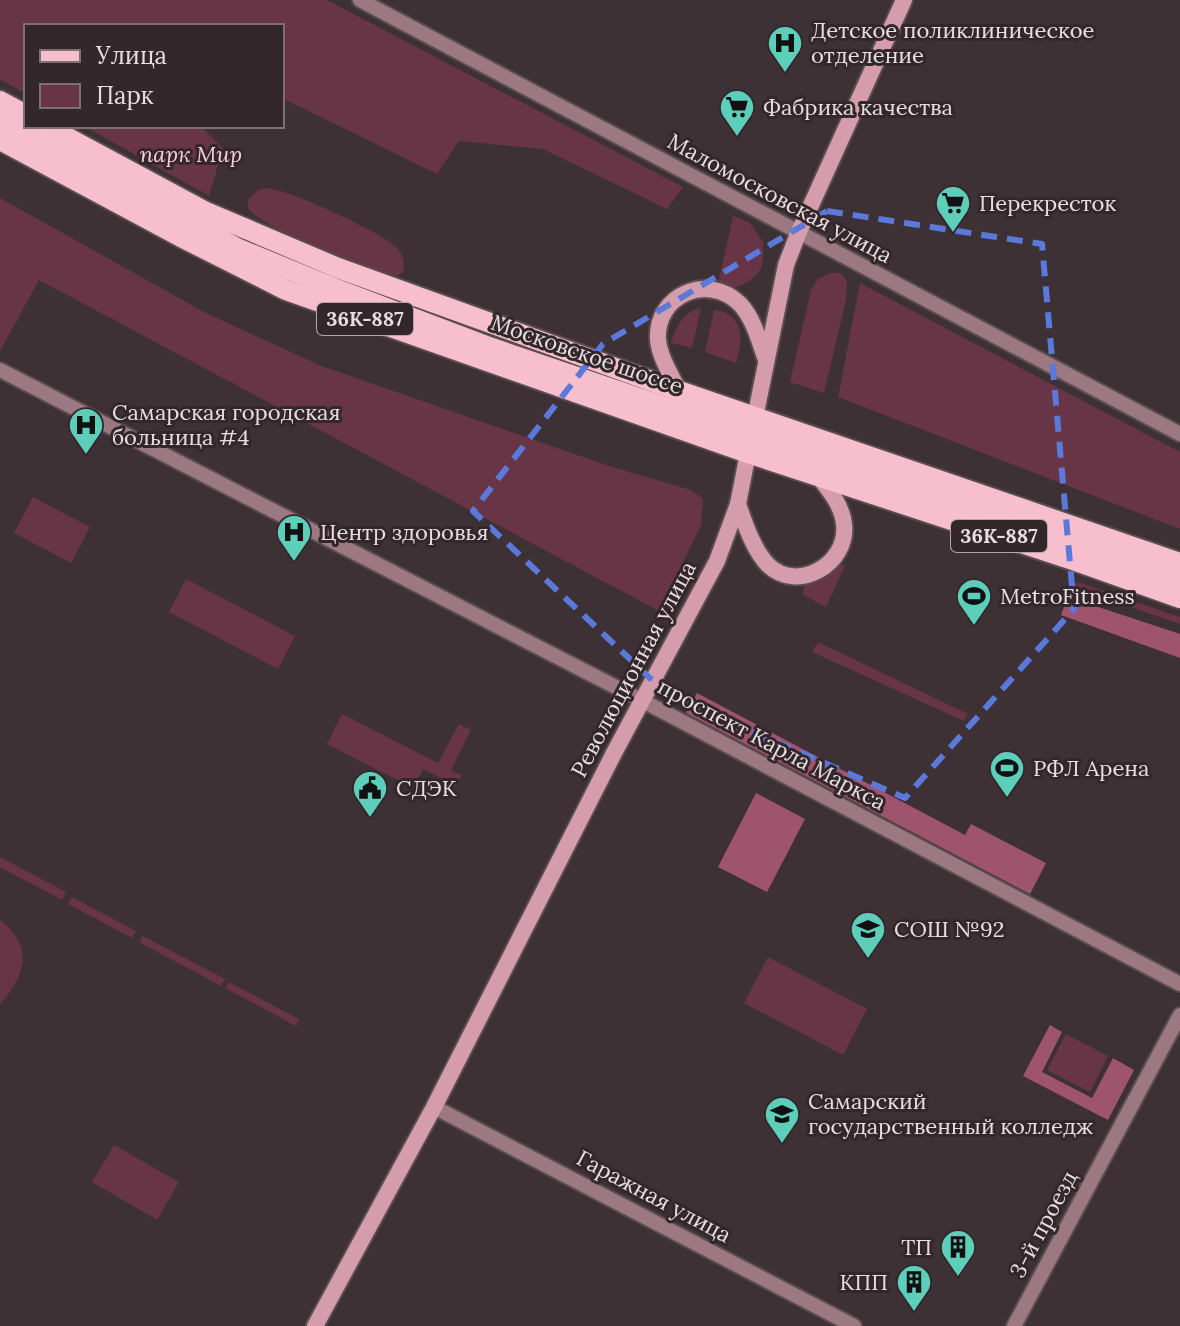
<svg xmlns="http://www.w3.org/2000/svg" width="1180" height="1326" viewBox="0 0 1180 1326" font-family="Lora,serif">
<style>
.green{fill:#683546}
.forest{fill:#9f546d}
.lines{fill:none;stroke-linecap:round;stroke-linejoin:round}
.minor-casing{stroke:#594d50;stroke-width:18}
.secondary-casing{stroke:#594d50;stroke-width:20}
.primary-casing{stroke:#594d50;stroke-width:24}
.minor{stroke:#9b7882;stroke-width:14}
.secondary{stroke:#d49cac;stroke-width:16}
.primary{stroke:#f7bece;stroke-width:20}
.marked{fill:none;stroke:#5a79da;stroke-width:6;stroke-dasharray:16 10;stroke-linejoin:round}
.labels{text-anchor:middle;stroke-width:6;stroke-linejoin:round;paint-order:stroke}
.shield{fill:#34272b;stroke:#b1a7aa;stroke-width:2}
.shield-label{font-size:20px;font-weight:bold;fill:#e7dee0}
.poi-label{font-size:22px;fill:#e7dee0;stroke:#34272b;text-anchor:start}
.park-label{font-size:22px;font-style:italic;fill:#fbceda;stroke:#34272b}
.street-label{font-size:22px;fill:#e7dee0;stroke:#34272b}
</style>
<rect width="100%" height="100%" fill="#3e3135"/>
<g class="green">
<polygon points="0,0 327,0 683,187 667,209 543,149 459,141 437,174 282,98 282,26 26,26 26,94 0,79"/>
<polygon points="84,126 200,126 223,148 209,196"/>
<path d="M267 188C292 191 382 232 398 249 404 256 405 264 403 272L395 277C367 269 262 229 248 208V199L258 190Z"/>
<polygon points="0,198 206,313 319,365 609,466 691,490 703,499 701,525 659,611 39,280 0,351"/>
<path d="M733 216 750 223 763 242C763 250 764 262 760 270 752 283 732 291 717 289Z"/>
<polygon points="830,273 841,273 847,282 846,300 824,393 790,382 811,290 818,279"/>
<polygon points="860,283 1180,452 1180,529 838,397"/>
<path d="M701 308 692 348 671 343C676 327 683 311 701 308Z"/>
<path d="M714 310C745 313 743 340 736 363L705 352Z"/>
<polygon points="33,497 90,527 71,563 14,533"/>
<polygon points="838,563 845,566 826,607 803,595 804,582"/>
<polygon points="186,579 295,636 278,669 169,612"/>
<polygon points="1074,583 1081,583 1180,617 1180,624 1070,586"/>
<polygon points="818,642 968,714 964,721 812,652"/>
<polygon points="342,714 438,763 459,724 471,730 451,770 461,775 456,786 423,769 413,788 327,744"/>
<polygon points="0,857 66,892 62,900 0,867"/>
<polygon points="72,897 136,931 132,938 68,904"/>
<path d="M0 920C34 945 26 976 0 1004Z"/>
<polygon points="143,936 225,979 221,986 139,942"/>
<polygon points="768,957 867,1009 843,1055 744,1003"/>
<polygon points="229,982 299,1019 296,1026 225,988"/>
<polygon points="1066,1034 1108,1056 1090,1092 1047,1070"/>
<polygon points="114,1145 179,1182 157,1220 92,1182"/>
</g>
<g class="forest">
<polygon points="1068,597 1180,634 1180,658 1061,615"/>
<polygon points="697,693 965,835 971,824 1046,863 1030,894 686,713"/>
<polygon points="756,793 805,819 767,892 718,867"/>
<polygon points="1050,1025 1062,1032 1042,1072 1092,1098 1113,1058 1134,1070 1108,1120 1023,1076"/>
</g>
<g class="lines">
<g class="minor-casing">
<g id="minor">
<polyline points="360,0 1180,434"/>
<polyline points="0,370 643,701 1180,984"/>
<polyline points="434,1107 854,1326"/>
<polyline points="1014,1326 1180,1015"/>
</g>
</g>
<g class="secondary-casing">
<g id="secondary">
<path d="M679 391C671 375 660 358 658 340 655 295 708 272 740 304 754 319 759 341 766 360"/>
<polyline points="755,418 786,265 798,234 904,0"/>
<path d="M738 504C745 524 753 549 768 565 798 594 849 563 844 524 842 505 829 490 818 476"/>
<polyline points="315,1326 434,1107 614,753 717,561 738,504 748,453"/>
</g>
</g>
<g class="primary-casing">
<g id="primary">
<polyline points="0,101 26,115"/>
<polyline points="0,121 239,249 334,288 492,348 1180,582"/>
<polyline points="46,126 206,212 338,268 679,391 1180,563"/>
<polyline points="0,140 181,237 286,290 748,453 1076,561 1180,598"/>
</g>
</g>
<use href="#minor" class="minor"/>
<use href="#secondary" class="secondary"/>
<use href="#primary" class="primary"/>
</g>
<path class="marked" d="M827 211 1042 244 1074 609 905 798 668 695 473 511 603 344Z"/>
<defs>
<g id="hospital-pin" transform="scale(1.8)"><path d="M0 17L-7.5 6A9.5 9.5 0 1 1 7.5 6Z" fill="#5cceba" stroke="#34272b"/><path d="M-5-5h3v3.5h4V-5h3V5h-3V1.5h-4V5h-3Z" fill="#111"/></g>
<g id="supermarket-pin" transform="scale(1.8)"><path d="M0 17L-7.5 6A9.5 9.5 0 1 1 7.5 6Z" fill="#5cceba" stroke="#34272b"/><path d="M-6-5.5h2.5l.6 2H6L4.5 2H-2.5L-4.4-4H-6ZM-1.5 3.2a1.3 1.3 0 1 0 .1 0ZM3 3.2a1.3 1.3 0 1 0 .1 0Z" fill="#111"/></g>
<g id="stadium-pin" transform="scale(1.8)"><path d="M0 17L-7.5 6A9.5 9.5 0 1 1 7.5 6Z" fill="#5cceba" stroke="#34272b"/><path d="M0-5a6.5 5 0 1 0 0 10a6.5 5 0 1 0 0-10ZM-3.5-1.8h7v3.6h-7Z" fill="#111"/></g>
<g id="civic-pin" transform="scale(1.8)"><path d="M0 17L-7.5 6A9.5 9.5 0 1 1 7.5 6Z" fill="#5cceba" stroke="#34272b"/><path d="M-.6-6.5H3V-4.5H.6V-3L4-1V1h2V6H-6V1h2V-1L-.6-3ZM-1.2 2.5V6h2.4V2.5Z" fill="#111"/></g>
<g id="school-pin" transform="scale(1.8)"><path d="M0 17L-7.5 6A9.5 9.5 0 1 1 7.5 6Z" fill="#5cceba" stroke="#34272b"/><path d="M0-5L7-2L0 1L-7-2ZM-4 1L0 2.5L4 1V4Q0 6-4 4Z" fill="#111"/></g>
<g id="university-pin" transform="scale(1.8)"><path d="M0 17L-7.5 6A9.5 9.5 0 1 1 7.5 6Z" fill="#5cceba" stroke="#34272b"/><path d="M0-5L7-2L0 1L-7-2ZM-4 1L0 2.5L4 1V4Q0 6-4 4Z" fill="#111"/></g>
<g id="building-pin" transform="scale(1.8)"><path d="M0 17L-7.5 6A9.5 9.5 0 1 1 7.5 6Z" fill="#5cceba" stroke="#34272b"/><path d="M-4-6H4V6H1V3H-1V6H-4ZM-2.5-4.3h1.7v1.8h-1.7ZM.8-4.3h1.7v1.8H.8ZM-2.5-1h1.7V.8h-1.7ZM.8-1h1.7V.8H.8Z" fill="#111"/></g>
</defs>
<g fill-rule="evenodd">
<use href="#hospital-pin" x="785" y="43"/>
<use href="#supermarket-pin" x="737" y="107"/>
<use href="#supermarket-pin" x="953" y="203"/>
<use href="#hospital-pin" x="86" y="425"/>
<use href="#hospital-pin" x="294" y="532"/>
<use href="#stadium-pin" x="974" y="596"/>
<use href="#stadium-pin" x="1007" y="768"/>
<use href="#civic-pin" x="370" y="788"/>
<use href="#school-pin" x="868" y="929"/>
<use href="#university-pin" x="782" y="1114"/>
<use href="#building-pin" x="958" y="1247"/>
<use href="#building-pin" x="914" y="1282"/>
</g>
<g class="labels">
<g class="shield">
<rect x="317" y="303" width="96" height="32" rx="6"/>
<rect x="951" y="520" width="96" height="32" rx="6"/>
</g>
<g class="shield-label">
<text x="365" y="326">36К-887</text>
<text x="999" y="543">36К-887</text>
</g>
<g class="poi-label">
<text x="811" y="38">Детское поликлиническое<tspan x="811" dy="25">отделение</tspan></text>
<text x="763" y="115">Фабрика качества</text>
<text x="979" y="211">Перекресток</text>
<text x="112" y="420">Самарская городская<tspan x="112" dy="25">больница #4</tspan></text>
<text x="320" y="540">Центр здоровья</text>
<text x="1000" y="604">MetroFitness</text>
<text x="1033" y="776">РФЛ Арена</text>
<text x="396" y="796">СДЭК</text>
<text x="894" y="937">СОШ №92</text>
<text x="808" y="1109">Самарский<tspan x="808" dy="25">государственный колледж</tspan></text>
<text x="932" y="1255" text-anchor="end">ТП</text>
<text x="888" y="1290" text-anchor="end">КПП</text>
</g>
<g class="park-label">
<text x="191" y="162">парк Мир</text>
</g>
<g class="street-label">
<text transform="translate(780 198) rotate(28)" y="8">Маломосковская улица</text>
<text transform="translate(587 354) rotate(19)" y="8">Московское шоссе</text>
<text transform="translate(633 669) rotate(-62)" y="8">Революционная улица</text>
<text transform="translate(772 744) rotate(28)" y="8">проспект Карла Маркса</text>
<text transform="translate(654 1196) rotate(28)" y="8">Гаражная улица</text>
<text transform="translate(1043 1224) rotate(-62)" y="8">3-й проезд</text>
</g>
</g>
<rect x="24" y="24" width="260" height="104" fill="#34272b" stroke="#7c7073" stroke-width="2"/>
<rect x="40" y="50" width="40" height="12" fill="#f7bece" stroke="#7c7073" stroke-width="2"/>
<text x="96" y="64" font-size="24" fill="#e7dee0">Улица</text>
<rect x="40" y="84" width="40" height="24" fill="#683546" stroke="#7c7073" stroke-width="2"/>
<text x="96" y="104" font-size="24" fill="#e7dee0">Парк</text>
</svg>
